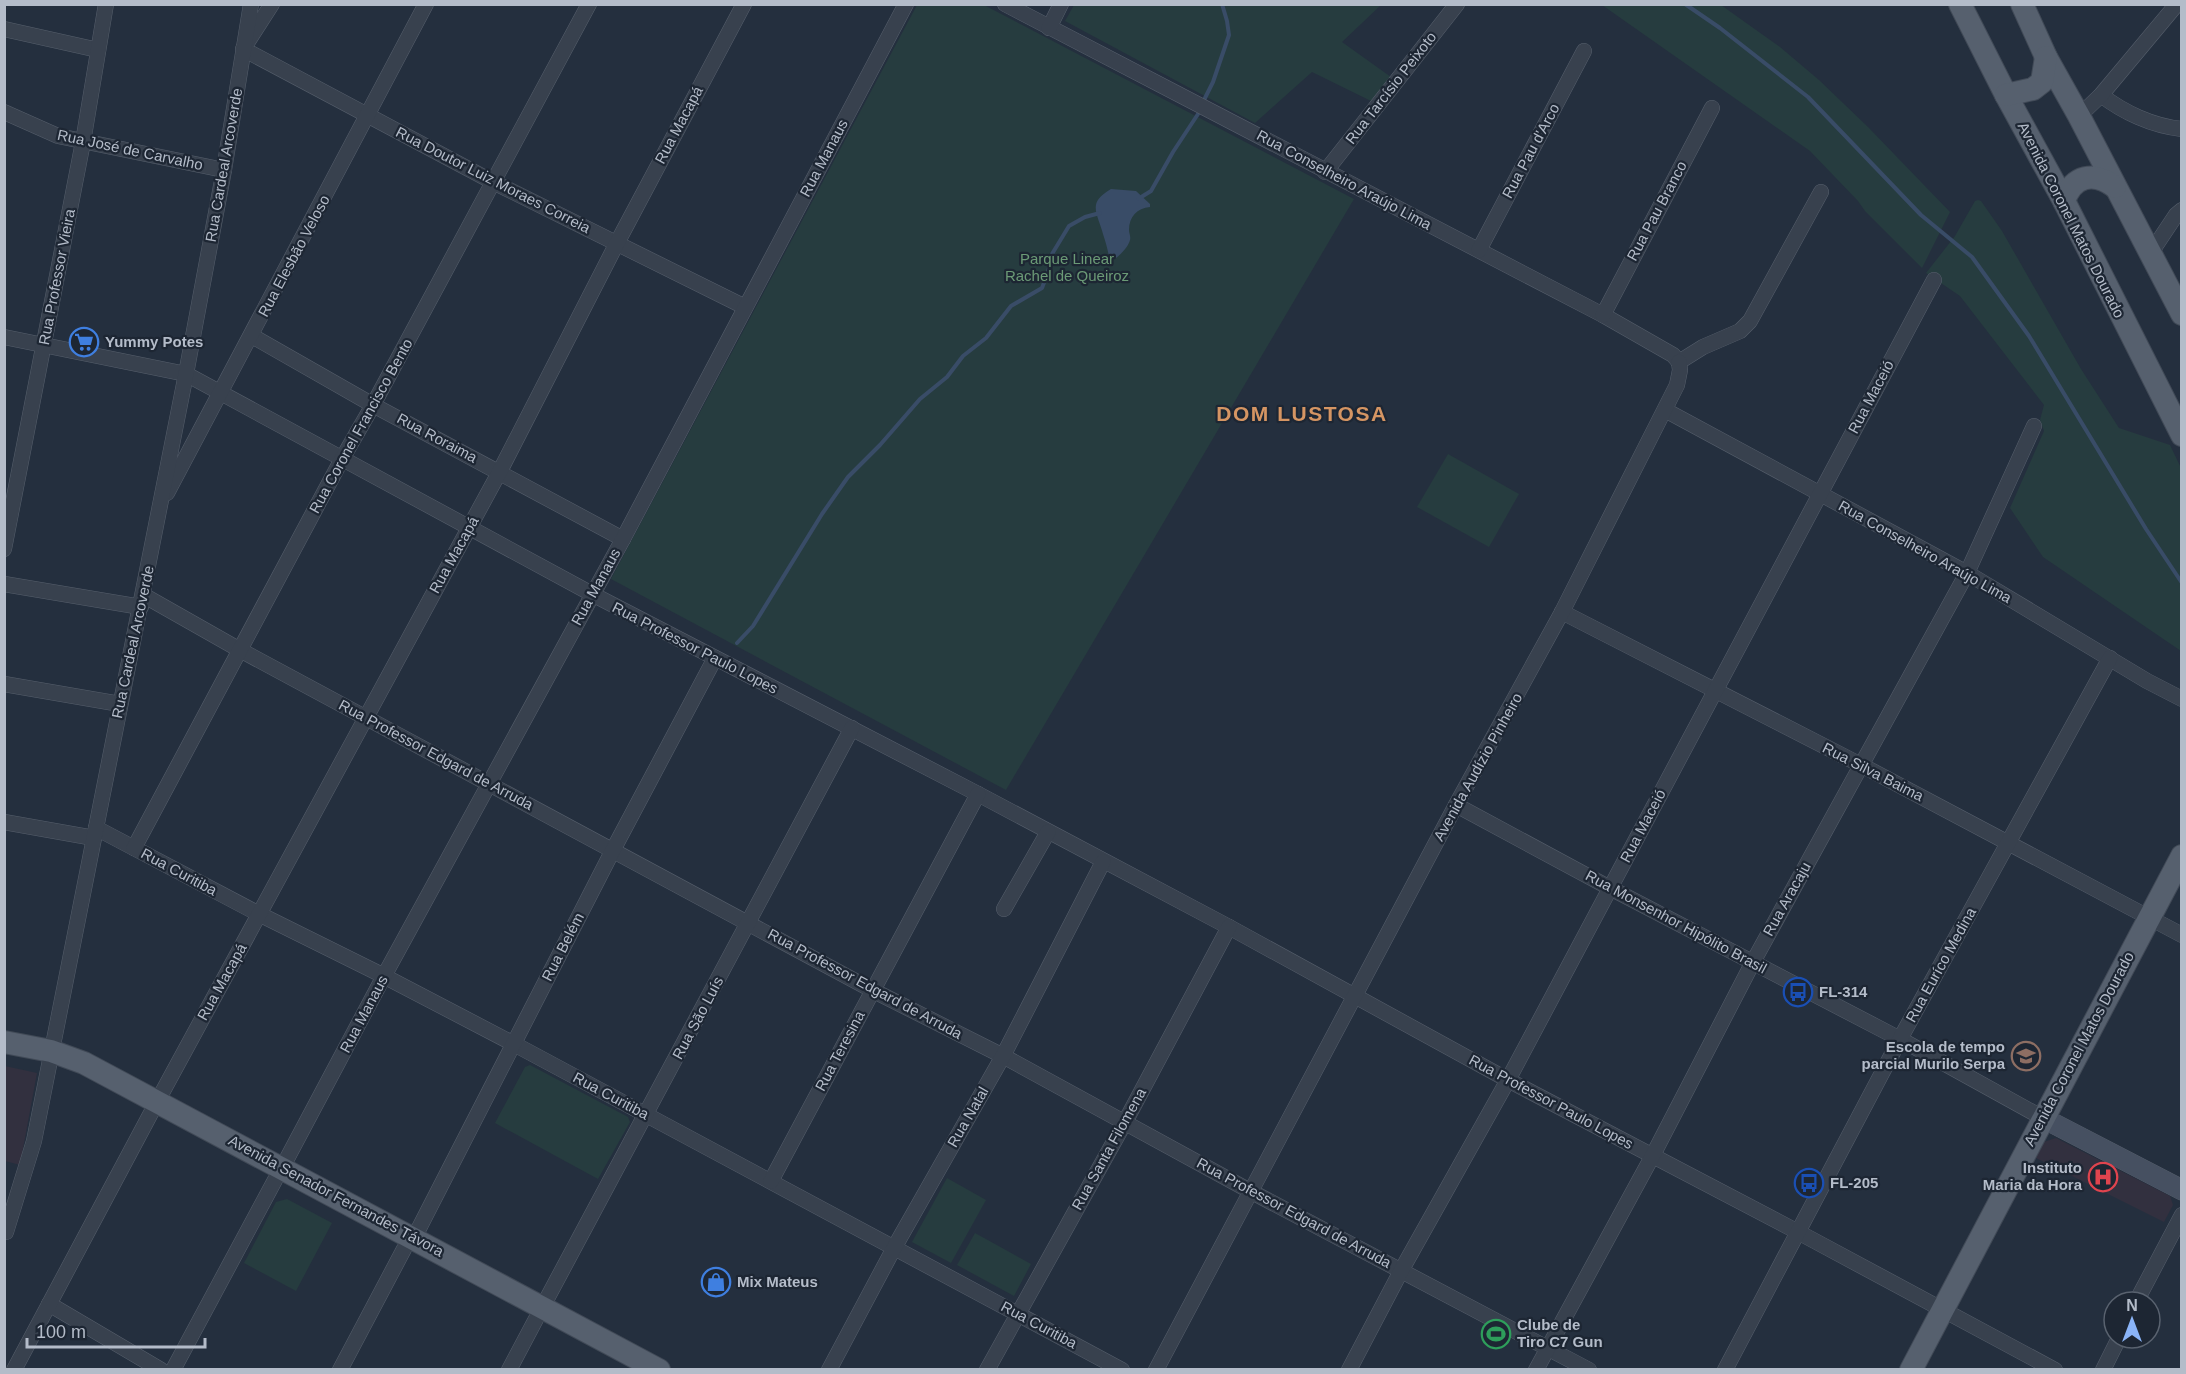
<svg xmlns="http://www.w3.org/2000/svg" width="2186" height="1374" viewBox="0 0 2186 1374" font-family="Arial,sans-serif">
<style>
.medical{fill:#32303f}
.green{fill:#263c3f}
.water{fill:#394c67}
.lines{fill:none;stroke-linecap:round;stroke-linejoin:round}
.stream{stroke:#394c67;stroke-width:4}
.minor-casing{stroke:#565f6c;stroke-width:16}
.secondary-casing{stroke:#565f6c;stroke-width:21}
.primary-casing{stroke:#414a57;stroke-width:24}
.minor{stroke:#38414e;stroke-width:15}
.secondary{stroke:#465061;stroke-width:20}
.primary{stroke:#56606e;stroke-width:22}
.labels{text-anchor:middle;stroke-width:4.5;stroke-linejoin:round;paint-order:stroke}
.street-label{font-size:15px;fill:#b4bcc9;stroke:#1d2633}
.park-label{font-size:15px;fill:#6b9a76;stroke:#1d2633}
.poi-label{font-size:15px;font-weight:bold;fill:#b4bcc9;stroke:#1d2633;text-anchor:start}
.district-label{font-size:21px;font-weight:bold;letter-spacing:1.5px;fill:#d59563;stroke:#1d2633}
</style>
<rect width="100%" height="100%" fill="#242f3e"/>
<g class="medical">
<polygon points="5,1066 37,1073 20,1165 5,1161"/>
<polygon points="2056,1138 2170,1196 2173,1205 2164,1222 2036,1158 2044,1142"/>
</g>
<g class="green">
<polygon points="917,5 984,5 1354,199 1006,790 611,579"/>
<polygon points="1074,5 1381,5 1342,42 1391,77 1373,102 1312,72 1255,123 1065,21"/>
<polygon points="1602,5 1721,5 1780,47 1819,80 1868,127 1950,212 1922,268 1865,211 1858,201 1810,151"/>
<polygon points="1978,200 1981,201 2002,231 2081,369 2119,428 2170,445 2181,468 2181,651 2043,557 2010,508 2044,431 2040,420 2044,405 1960,296 1926,273 1955,236 1975,201"/>
<polygon points="1448,454 1519,494 1489,547 1417,507"/>
<polygon points="530,1065 628,1117 630,1122 598,1179 495,1123 525,1067"/>
<polygon points="947,1178 986,1200 951,1263 912,1242"/>
<polygon points="287,1199 332,1223 296,1291 244,1263 276,1202"/>
<polygon points="975,1233 1031,1264 1014,1296 957,1265"/>
</g>
<path class="water" d="M1111 189 1136 191 1150 204V207C1137 208 1129 217 1129 230 1129 233 1131 237 1130 240 1128 248 1117 259 1110 261 1108 251 1106 243 1103 234 1097 212 1087 203 1111 189Z"/>
<g class="lines">
<g class="stream">
<polyline points="1685,4 1720,28 1808,97 1921,215 1972,257 2029,336 2146,529 2182,583"/>
<polyline points="1202,104 1213,82 1229,35 1227,21 1222,4"/>
<polyline points="1138,199 1151,191 1173,152 1200,111"/>
<polyline points="737,643 753,626 822,514 848,477 880,445 920,399 947,377 963,356 986,338 1011,306 1042,288 1048,272 1052,254 1069,226 1085,217 1100,213"/>
</g>
<g class="minor-casing">
<g id="minor">
<polyline points="272,4 243,49 493,182 745,307"/>
<polyline points="1005,4 1603,315 1673,355 1679,362"/>
<polyline points="1049,28 1061,4"/>
<polyline points="4,29 98,50"/>
<path d="M2101 95C2123 112 2152 126 2182 129"/>
<polyline points="4,112 58,136 224,170"/>
<polyline points="2079,116 2101,95 2177,4"/>
<polyline points="1325,172 1457,4"/>
<polyline points="1479,250 1584,51"/>
<polyline points="2150,254 2176,215 2182,210"/>
<polyline points="1603,315 1712,108"/>
<polyline points="252,336 373,405 623,539"/>
<polyline points="4,337 186,374 592,594 978,794 1229,927 1508,1080 1798,1232 2055,1370"/>
<polyline points="1679,362 1703,347 1740,331 1750,321 1821,192"/>
<polyline points="1665,410 1967,573 2147,681 2182,699"/>
<polyline points="167,493 426,4"/>
<polyline points="4,549 83,142 106,4"/>
<polyline points="4,584 141,607"/>
<polyline points="143,595 240,650 872,990 1003,1056 1250,1191 1589,1370"/>
<polyline points="1562,612 1861,765 2182,935"/>
<polyline points="4,684 120,704"/>
<polyline points="1456,805 1610,888 1900,1039 2043,1118"/>
<polyline points="4,822 94,838"/>
<polyline points="96,828 259,914 376,972 514,1044 1122,1370"/>
<polyline points="134,848 342,459 373,405 589,4"/>
<polyline points="1004,909 1048,832"/>
<polyline points="157,1102 500,471 617,243 744,4"/>
<polyline points="282,1168 384,976 623,539 906,4"/>
<polyline points="771,1181 978,794"/>
<polyline points="4,1232 6,1232 34,1141 186,374 224,170 251,4"/>
<polyline points="414,1238 613,850 715,658"/>
<polyline points="2136,1302 2182,1215"/>
<polyline points="49,1304 161,1370"/>
<polyline points="543,1306 852,728"/>
<polyline points="14,1370 151,1113"/>
<polyline points="173,1370 275,1180"/>
<polyline points="340,1370 404,1249"/>
<polyline points="509,1370 536,1319"/>
<polyline points="829,1370 894,1248 1003,1056 1103,862"/>
<polyline points="987,1370 1125,1122 1229,927"/>
<polyline points="1156,1370 1456,805 1562,612 1677,385 1680,370 1679,362"/>
<polyline points="1349,1370 1401,1271 1508,1080 1934,280"/>
<polyline points="1536,1370 1653,1155 1753,962 1967,573 2034,426"/>
<polyline points="1725,1370 1900,1039 2110,658"/>
<polyline points="2103,1370 2119,1338"/>
</g>
</g>
<g class="secondary-casing">
<polyline id="secondary" points="2043,1118 2182,1190"/>
</g>
<g class="primary-casing">
<g id="primary">
<polyline points="1960,4 2006,95 2064,201 2182,435"/>
<polyline points="2022,4 2046,57 2079,116 2182,314"/>
<polyline points="2006,95 2033,89 2042,82 2046,57"/>
<path d="M2064 201C2073 175 2094 171 2115 187"/>
<polyline points="4,1042 51,1051 84,1063 659,1370"/>
<polyline points="1911,1370 2182,856"/>
</g>
</g>
<use href="#minor" class="minor"/>
<use href="#secondary" class="secondary"/>
<use href="#primary" class="primary"/>
</g>
<defs>
<g id="supermarket-ring" transform="scale(1.5)"><circle r="9.5" fill="#1d2633" stroke="#3f7fe0" stroke-width="1.5"/><path d="M-6-5.5h2.5l.6 2H6L4.5 2H-2.5L-4.4-4H-6ZM-1.5 3.2a1.3 1.3 0 1 0 .1 0ZM3 3.2a1.3 1.3 0 1 0 .1 0Z" fill="#3f7fe0"/></g>
<g id="bus-ring" transform="scale(1.5)"><circle r="9.5" fill="#1d2633" stroke="#1a4fb4" stroke-width="1.5"/><path d="M-5-6H5V4H4V6H2V4H-2V6H-4V4H-5ZM-3.5-4V0h7V-4ZM-3.5 1.2v1.5H-2V1.2ZM2 1.2v1.5H3.5V1.2Z" fill="#1a4fb4"/></g>
<g id="school-ring" transform="scale(1.5)"><circle r="9.5" fill="#1d2633" stroke="#8d6e63" stroke-width="1.5"/><path d="M0-5L7-2L0 1L-7-2ZM-4 1L0 2.5L4 1V4Q0 6-4 4Z" fill="#8d6e63"/></g>
<g id="hospital-ring" transform="scale(1.5)"><circle r="9.5" fill="#1d2633" stroke="#e0444e" stroke-width="1.5"/><path d="M-5-5h3v3.5h4V-5h3V5h-3V1.5h-4V5h-3Z" fill="#e0444e"/></g>
<g id="shop-ring" transform="scale(1.5)"><circle r="9.5" fill="#1d2633" stroke="#3f7fe0" stroke-width="1.5"/><path d="M-5-2.5h2.3a2.7 3.5 0 0 1 5.4 0H5L5.5 6h-11ZM-1.5-2.5h3a1.5 2.3 0 0 0-3 0Z" fill="#3f7fe0"/></g>
<g id="stadium-ring" transform="scale(1.5)"><circle r="9.5" fill="#1d2633" stroke="#2e9e5b" stroke-width="1.5"/><path d="M0-5a6.5 5 0 1 0 0 10a6.5 5 0 1 0 0-10ZM-3.5-1.8h7v3.6h-7Z" fill="#2e9e5b"/></g>
</defs>
<g fill-rule="evenodd">
<use href="#supermarket-ring" x="84" y="342"/>
<use href="#bus-ring" x="1798" y="992"/>
<use href="#school-ring" x="2026" y="1056"/>
<use href="#hospital-ring" x="2103" y="1177"/>
<use href="#bus-ring" x="1809" y="1183"/>
<use href="#shop-ring" x="716" y="1282"/>
<use href="#stadium-ring" x="1496" y="1334"/>
</g>
<g class="labels">
<g class="street-label">
<text transform="translate(1391 88) rotate(-52)" y="5">Rua Tarcísio Peixoto</text>
<text transform="translate(679 125) rotate(-62)" y="5">Rua Macapá</text>
<text transform="translate(130 150) rotate(12)" y="5">Rua José de Carvalho</text>
<text transform="translate(1531 151) rotate(-62)" y="5">Rua Pau d'Arco</text>
<text transform="translate(824 158) rotate(-62)" y="5">Rua Manaus</text>
<text transform="translate(224 165) rotate(-80)" y="5">Rua Cardeal Arcoverde</text>
<text transform="translate(493 180) rotate(27)" y="5">Rua Doutor Luiz Moraes Correia</text>
<text transform="translate(1344 180) rotate(28)" y="5">Rua Conselheiro Araújo Lima</text>
<text transform="translate(1657 211) rotate(-62)" y="5">Rua Pau Branco</text>
<text transform="translate(2071 220) rotate(63)" y="5">Avenida Coronel Matos Dourado</text>
<text transform="translate(294 256) rotate(-62)" y="5">Rua Elesbão Veloso</text>
<text transform="translate(57 277) rotate(-79)" y="5">Rua Professor Vieira</text>
<text transform="translate(1871 397) rotate(-62)" y="5">Rua Maceió</text>
<text transform="translate(361 426) rotate(-61)" y="5">Rua Coronel Francisco Bento</text>
<text transform="translate(437 438) rotate(28)" y="5">Rua Roraima</text>
<text transform="translate(1925 552) rotate(29)" y="5">Rua Conselheiro Araújo Lima</text>
<text transform="translate(454 555) rotate(-61)" y="5">Rua Macapá</text>
<text transform="translate(596 587) rotate(-61)" y="5">Rua Manaus</text>
<text transform="translate(133 642) rotate(-78)" y="5">Rua Cardeal Arcoverde</text>
<text transform="translate(695 648) rotate(27)" y="5">Rua Professor Paulo Lopes</text>
<text transform="translate(436 755) rotate(28)" y="5">Rua Professor Edgard de Arruda</text>
<text transform="translate(1478 767) rotate(-61)" y="5">Avenida Audízio Pinheiro</text>
<text transform="translate(1873 772) rotate(27)" y="5">Rua Silva Baima</text>
<text transform="translate(1643 826) rotate(-62)" y="5">Rua Maceió</text>
<text transform="translate(179 872) rotate(28)" y="5">Rua Curitiba</text>
<text transform="translate(1787 899) rotate(-61)" y="5">Rua Aracaju</text>
<text transform="translate(1676 922) rotate(28)" y="5">Rua Monsenhor Hipólito Brasil</text>
<text transform="translate(563 947) rotate(-63)" y="5">Rua Belém</text>
<text transform="translate(1941 965) rotate(-61)" y="5">Rua Euríco Medina</text>
<text transform="translate(222 982) rotate(-61)" y="5">Rua Macapá</text>
<text transform="translate(865 984) rotate(28)" y="5">Rua Professor Edgard de Arruda</text>
<text transform="translate(364 1014) rotate(-62)" y="5">Rua Manaus</text>
<text transform="translate(698 1018) rotate(-62)" y="5">Rua São Luís</text>
<text transform="translate(2079 1049) rotate(-62)" y="5">Avenida Coronel Matos Dourado</text>
<text transform="translate(840 1051) rotate(-62)" y="5">Rua Teresina</text>
<text transform="translate(611 1096) rotate(28)" y="5">Rua Curitiba</text>
<text transform="translate(1551 1102) rotate(28)" y="5">Rua Professor Paulo Lopes</text>
<text transform="translate(968 1117) rotate(-60)" y="5">Rua Natal</text>
<text transform="translate(1109 1149) rotate(-61)" y="5">Rua Santa Filomena</text>
<text transform="translate(336 1196) rotate(28)" y="5">Avenida Senador Fernandes Távora</text>
<text transform="translate(1294 1213) rotate(28)" y="5">Rua Professor Edgard de Arruda</text>
<text transform="translate(1039 1325) rotate(28)" y="5">Rua Curitiba</text>
</g>
<g class="park-label">
<text x="1067" y="264">Parque Linear<tspan x="1067" dy="17">Rachel de Queiroz</tspan></text>
</g>
<g class="poi-label">
<text x="105" y="347">Yummy Potes</text>
<text x="1819" y="997">FL-314</text>
<text x="2005" y="1052" text-anchor="end">Escola de tempo<tspan x="2005" dy="17">parcial Murilo Serpa</tspan></text>
<text x="2082" y="1173" text-anchor="end">Instituto<tspan x="2082" dy="17">Maria da Hora</tspan></text>
<text x="1830" y="1188">FL-205</text>
<text x="737" y="1287">Mix Mateus</text>
<text x="1517" y="1330">Clube de<tspan x="1517" dy="17">Tiro C7 Gun</tspan></text>
</g>
<g class="district-label">
<text x="1302" y="421">DOM LUSTOSA</text>
</g>
</g>
<rect width="2186" height="1374" fill="none" stroke="#b4bcc9" stroke-width="12"/>
<g transform="translate(2132 1320)"><circle r="28" fill="#1d2633" stroke="#59626f" stroke-width="1.5"/>
<path d="M0-4.5L10 22L0 15L-10 22Z" fill="#8ab4f8"/>
<text y="-9" font-size="16" font-weight="bold" text-anchor="middle" fill="#b4bcc9">N</text>
</g>
<path d="M27 1338v9h178v-9" fill="none" stroke="#b4bcc9" stroke-width="3"/>
<text x="36" y="1338" font-size="18" fill="#b4bcc9" stroke="#1d2633" stroke-width="4.5" paint-order="stroke">100 m</text>
</svg>
